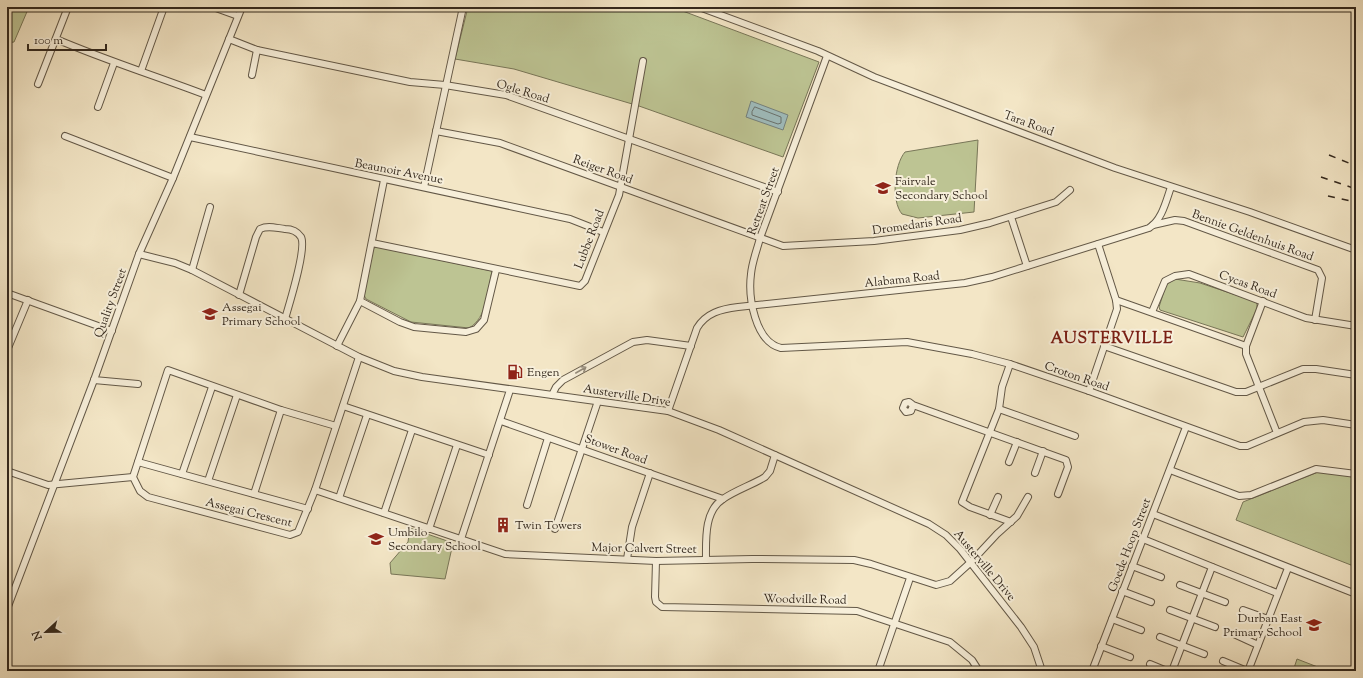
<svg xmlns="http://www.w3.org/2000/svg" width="1363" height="678" viewBox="0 0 1363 678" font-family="'Sorts Mill Goudy',serif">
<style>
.green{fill:#bdc493;stroke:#787658}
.water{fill:#9fbdbe;stroke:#74817e}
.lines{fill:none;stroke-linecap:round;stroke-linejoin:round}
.shore{stroke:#69726e;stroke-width:1}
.minor-casing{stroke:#635847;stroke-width:8}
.minor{stroke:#f7efda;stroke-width:6}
.rail{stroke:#33281d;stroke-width:1.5;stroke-dasharray:7 7;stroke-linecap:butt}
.oneway{stroke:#958c7c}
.labels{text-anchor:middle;stroke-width:4;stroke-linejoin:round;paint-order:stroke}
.street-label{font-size:12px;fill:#33281d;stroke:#f7efda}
.poi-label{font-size:12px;fill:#33281d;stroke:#f7efda;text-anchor:start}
.district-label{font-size:16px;font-weight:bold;letter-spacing:1px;fill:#7a1f14;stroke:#f7efda}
</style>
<rect width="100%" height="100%" fill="#f3e6c6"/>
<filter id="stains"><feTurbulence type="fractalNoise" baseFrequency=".005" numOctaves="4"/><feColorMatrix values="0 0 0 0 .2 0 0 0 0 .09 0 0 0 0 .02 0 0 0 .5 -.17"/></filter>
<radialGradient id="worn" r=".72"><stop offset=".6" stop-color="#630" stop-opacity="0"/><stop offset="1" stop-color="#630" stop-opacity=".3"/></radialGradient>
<g class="green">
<polygon points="7,7 29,7 14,42 7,43"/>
<polygon points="468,7 672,7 819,62 783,157 639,106 514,69 455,59"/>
<path d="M978 140 974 212 918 218 902 214C891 201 894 165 905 152Z"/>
<path d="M378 247 492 271C488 290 487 318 469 328L411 322 366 299 364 295 373 248Z"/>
<polygon points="1175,279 1200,283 1254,301 1257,304 1257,309 1243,337 1160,310 1159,307 1166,285"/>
<polygon points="1318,472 1356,477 1356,567 1236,520 1243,502"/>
<polygon points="410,528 453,543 445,579 391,574 390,563 408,542"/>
<polygon points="1297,659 1328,671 1293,671"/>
</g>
<polygon class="water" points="751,101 788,115 783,130 746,117"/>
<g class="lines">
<polygon class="shore" points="755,107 781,117 781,123 778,124 752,115 752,112"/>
<g class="minor-casing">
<g id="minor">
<polyline points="213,7 238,16"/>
<polyline points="699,7 818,51 874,77 1115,168 1250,212 1356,250"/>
<path d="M56 39C105 60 156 76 206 95"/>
<polyline points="229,39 257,50 410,82 445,85 506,95 778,192"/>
<path d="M827 56 760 238C757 250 752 262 751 274 748 297 755 342 781 348L907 342 972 354 1010 364 1089 391 1240 446H1247L1304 422 1323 420 1356 425"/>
<polyline points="141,71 164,7"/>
<polyline points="252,75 257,50"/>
<polyline points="38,84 68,7"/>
<polyline points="98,107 114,63"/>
<polyline points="436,131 500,143 783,246 874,241 960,230 990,223 1056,202 1070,190"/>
<polyline points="65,136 173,178"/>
<polyline points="190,137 570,219 603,232"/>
<polyline points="424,187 463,7"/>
<polyline points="1011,217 1027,266"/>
<polyline points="1153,225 1175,220 1184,221 1318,270 1322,278 1315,320"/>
<polyline points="372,243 580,286 585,281 619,195 643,61"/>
<polyline points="139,254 175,263 192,270 359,357 394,371 422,377 668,411 719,430 929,524 946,535 960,549 1021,627 1034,647 1042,671"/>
<polyline points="192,270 210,207"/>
<polyline points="7,293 112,331"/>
<path d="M239 295 256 237 260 229C268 225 276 228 285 229 291 229 297 231 301 237 307 248 289 305 285 319"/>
<polyline points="1116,300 1246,346"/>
<polyline points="360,301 400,322 414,327 466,332 476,329 484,320 496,270"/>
<polyline points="1263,301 1246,346 1246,354 1277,433"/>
<polyline points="1152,312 1165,281 1175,276 1189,274 1306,318 1356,326"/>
<polyline points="337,346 360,301 384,180"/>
<polyline points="1104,346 1236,392 1246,392 1303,369 1316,369 1356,375"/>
<polyline points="8,348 28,300"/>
<polyline points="1010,364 1002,387 999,409 962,502 970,507 1011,522"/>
<polyline points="94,380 138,384"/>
<polyline points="1089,391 1117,309 1116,300 1098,244"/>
<polyline points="552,395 556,387 563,380 633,342 647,340 691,346"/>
<polyline points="913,405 911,411 906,412 903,408 905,403 909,402 913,405 1066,460 1068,467 1058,494"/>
<polyline points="343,406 489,455"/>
<polyline points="999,409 1075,436"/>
<path d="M668 411 697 328C706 313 721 309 738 307L965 283 992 277 1149 228C1162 220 1166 201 1171 187"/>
<polyline points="501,421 723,499"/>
<polyline points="336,426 281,410 168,370 133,477 140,491 148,497 290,535 298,532 315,490 359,357"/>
<polyline points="138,462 308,509"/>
<polyline points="1009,462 1017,442"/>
<polyline points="1170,470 1239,496 1251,495 1316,469 1356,474"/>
<polyline points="7,471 48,485 133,477"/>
<polyline points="1035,473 1043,451"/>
<polyline points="182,474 212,387"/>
<polyline points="208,481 237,395"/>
<polyline points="315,490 505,554 656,561 752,559 854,560 871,564 936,585 950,581 971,562 997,534 1017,516 1028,497"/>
<polyline points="254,494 281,410"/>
<polyline points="339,498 367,415"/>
<polyline points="527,505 548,438"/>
<polyline points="384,513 412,430"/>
<polyline points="1153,514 1356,594"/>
<polyline points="990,515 998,497"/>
<polyline points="429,529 457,445"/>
<polyline points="555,529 598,401"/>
<polyline points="461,539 510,390"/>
<polyline points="1143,539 1277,593"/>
<polyline points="627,559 632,527 650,473"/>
<path d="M706 560C706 540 704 511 723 499 736 490 752 485 765 477L770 471 775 455"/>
<polyline points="656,561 655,597 656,602 662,607 857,611 950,642 972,660 979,671"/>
<polyline points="1132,566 1161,577"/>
<polyline points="1180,585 1225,602"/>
<polyline points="1122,591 1151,602"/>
<polyline points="7,609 94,380 139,254 173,178 242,7"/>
<polyline points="1170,610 1215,627"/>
<polyline points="1243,610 1268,619"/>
<polyline points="1112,619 1141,630"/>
<polyline points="1234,634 1258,645"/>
<polyline points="1160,637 1204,654"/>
<polyline points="1101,646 1130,657"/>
<polyline points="1223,661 1247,671"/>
<polyline points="1150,664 1167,671"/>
<polyline points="878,671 910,578"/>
<polyline points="1092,671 1186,427"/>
<polyline points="1172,671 1212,567"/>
<polyline points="1248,671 1288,568"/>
</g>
</g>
<use href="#minor" class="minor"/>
<g class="rail">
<polyline points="1329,155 1356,166"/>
<polyline points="1321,177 1356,189"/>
<polyline points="1328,196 1356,202"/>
</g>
</g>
<defs><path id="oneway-shaft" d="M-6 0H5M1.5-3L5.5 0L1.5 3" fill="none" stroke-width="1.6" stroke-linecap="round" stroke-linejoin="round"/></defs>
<use class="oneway" href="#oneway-shaft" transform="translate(581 370) rotate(-30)"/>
<defs>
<g id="school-bare" transform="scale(1.2)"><path d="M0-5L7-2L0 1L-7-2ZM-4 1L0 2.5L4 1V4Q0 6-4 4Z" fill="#8f2418" stroke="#f7efda" stroke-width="2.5" paint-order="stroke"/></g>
<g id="fuel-bare" transform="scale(1.2)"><path d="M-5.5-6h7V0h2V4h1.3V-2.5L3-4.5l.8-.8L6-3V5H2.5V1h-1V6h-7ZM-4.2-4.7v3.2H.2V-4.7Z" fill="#8f2418" stroke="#f7efda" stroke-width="2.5" paint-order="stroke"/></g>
<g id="building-bare" transform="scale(1.2)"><path d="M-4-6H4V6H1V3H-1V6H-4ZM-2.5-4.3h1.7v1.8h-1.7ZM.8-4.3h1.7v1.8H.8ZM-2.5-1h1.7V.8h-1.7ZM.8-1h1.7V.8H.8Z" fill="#8f2418" stroke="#f7efda" stroke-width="2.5" paint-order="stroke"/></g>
</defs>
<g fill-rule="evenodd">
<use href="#school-bare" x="883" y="188"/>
<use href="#school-bare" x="210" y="314"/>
<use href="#fuel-bare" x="515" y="372"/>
<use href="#building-bare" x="503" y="525"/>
<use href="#school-bare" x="376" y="539"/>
<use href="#school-bare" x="1314" y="625"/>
</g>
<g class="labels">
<g class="street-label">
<text transform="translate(523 91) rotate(17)" y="4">Ogle Road</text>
<text transform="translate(1029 123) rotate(20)" y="4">Tara Road</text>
<text transform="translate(603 169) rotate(20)" y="4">Reiger Road</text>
<text transform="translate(399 171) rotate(11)" y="4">Beaunoir Avenue</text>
<text transform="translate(763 201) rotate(-70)" y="4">Retreat Street</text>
<text transform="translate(917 224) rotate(-8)" y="4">Dromedaris Road</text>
<text transform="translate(1253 235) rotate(20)" y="4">Bennie Geldenhuis Road</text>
<text transform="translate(589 239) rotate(-69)" y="4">Lubbe Road</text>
<text transform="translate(902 279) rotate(-6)" y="4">Alabama Road</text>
<text transform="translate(1248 284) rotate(20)" y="4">Cycas Road</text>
<text transform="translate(110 303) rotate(-70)" y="4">Quality Street</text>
<text transform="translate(1077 376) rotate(19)" y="4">Croton Road</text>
<text transform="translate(627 395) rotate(9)" y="4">Austerville Drive</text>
<text transform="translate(616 449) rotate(20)" y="4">Stower Road</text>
<text transform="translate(249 512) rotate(14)" y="4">Assegai Crescent</text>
<text transform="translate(1129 545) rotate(-69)" y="4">Goede Hoop Street</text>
<text transform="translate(644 548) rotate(1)" y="4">Major Calvert Street</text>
<text transform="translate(985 565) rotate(50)" y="4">Austerville Drive</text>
<text transform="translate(805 599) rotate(1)" y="4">Woodville Road</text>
</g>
<g class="poi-label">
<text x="895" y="185">Fairvale<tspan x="895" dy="14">Secondary School</tspan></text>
<text x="222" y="311">Assegai<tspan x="222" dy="14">Primary School</tspan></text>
<text x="527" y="376">Engen</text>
<text x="515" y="529">Twin Towers</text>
<text x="388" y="536">Umbilo<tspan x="388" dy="14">Secondary School</tspan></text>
<text x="1302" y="622" text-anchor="end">Durban East<tspan x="1302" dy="14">Primary School</tspan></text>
</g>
<g class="district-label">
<text x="1112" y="343">AUSTERVILLE</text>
</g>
</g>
<rect width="1363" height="678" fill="none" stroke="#f3e6c6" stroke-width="24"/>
<rect x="8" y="8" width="1347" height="662" fill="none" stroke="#33281d" stroke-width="2"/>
<rect x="12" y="12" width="1339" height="654" fill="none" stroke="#33281d"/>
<g transform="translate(46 632) rotate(248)" stroke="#f7efda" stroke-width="3" paint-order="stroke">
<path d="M0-3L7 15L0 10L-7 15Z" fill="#33281d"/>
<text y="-6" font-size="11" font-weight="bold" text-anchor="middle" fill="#33281d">N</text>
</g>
<path d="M28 44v6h78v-6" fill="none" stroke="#33281d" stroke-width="2"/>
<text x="34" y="44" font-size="12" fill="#33281d" stroke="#f7efda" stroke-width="3" paint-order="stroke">100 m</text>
<rect width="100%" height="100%" filter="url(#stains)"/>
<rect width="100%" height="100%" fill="url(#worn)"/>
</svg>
